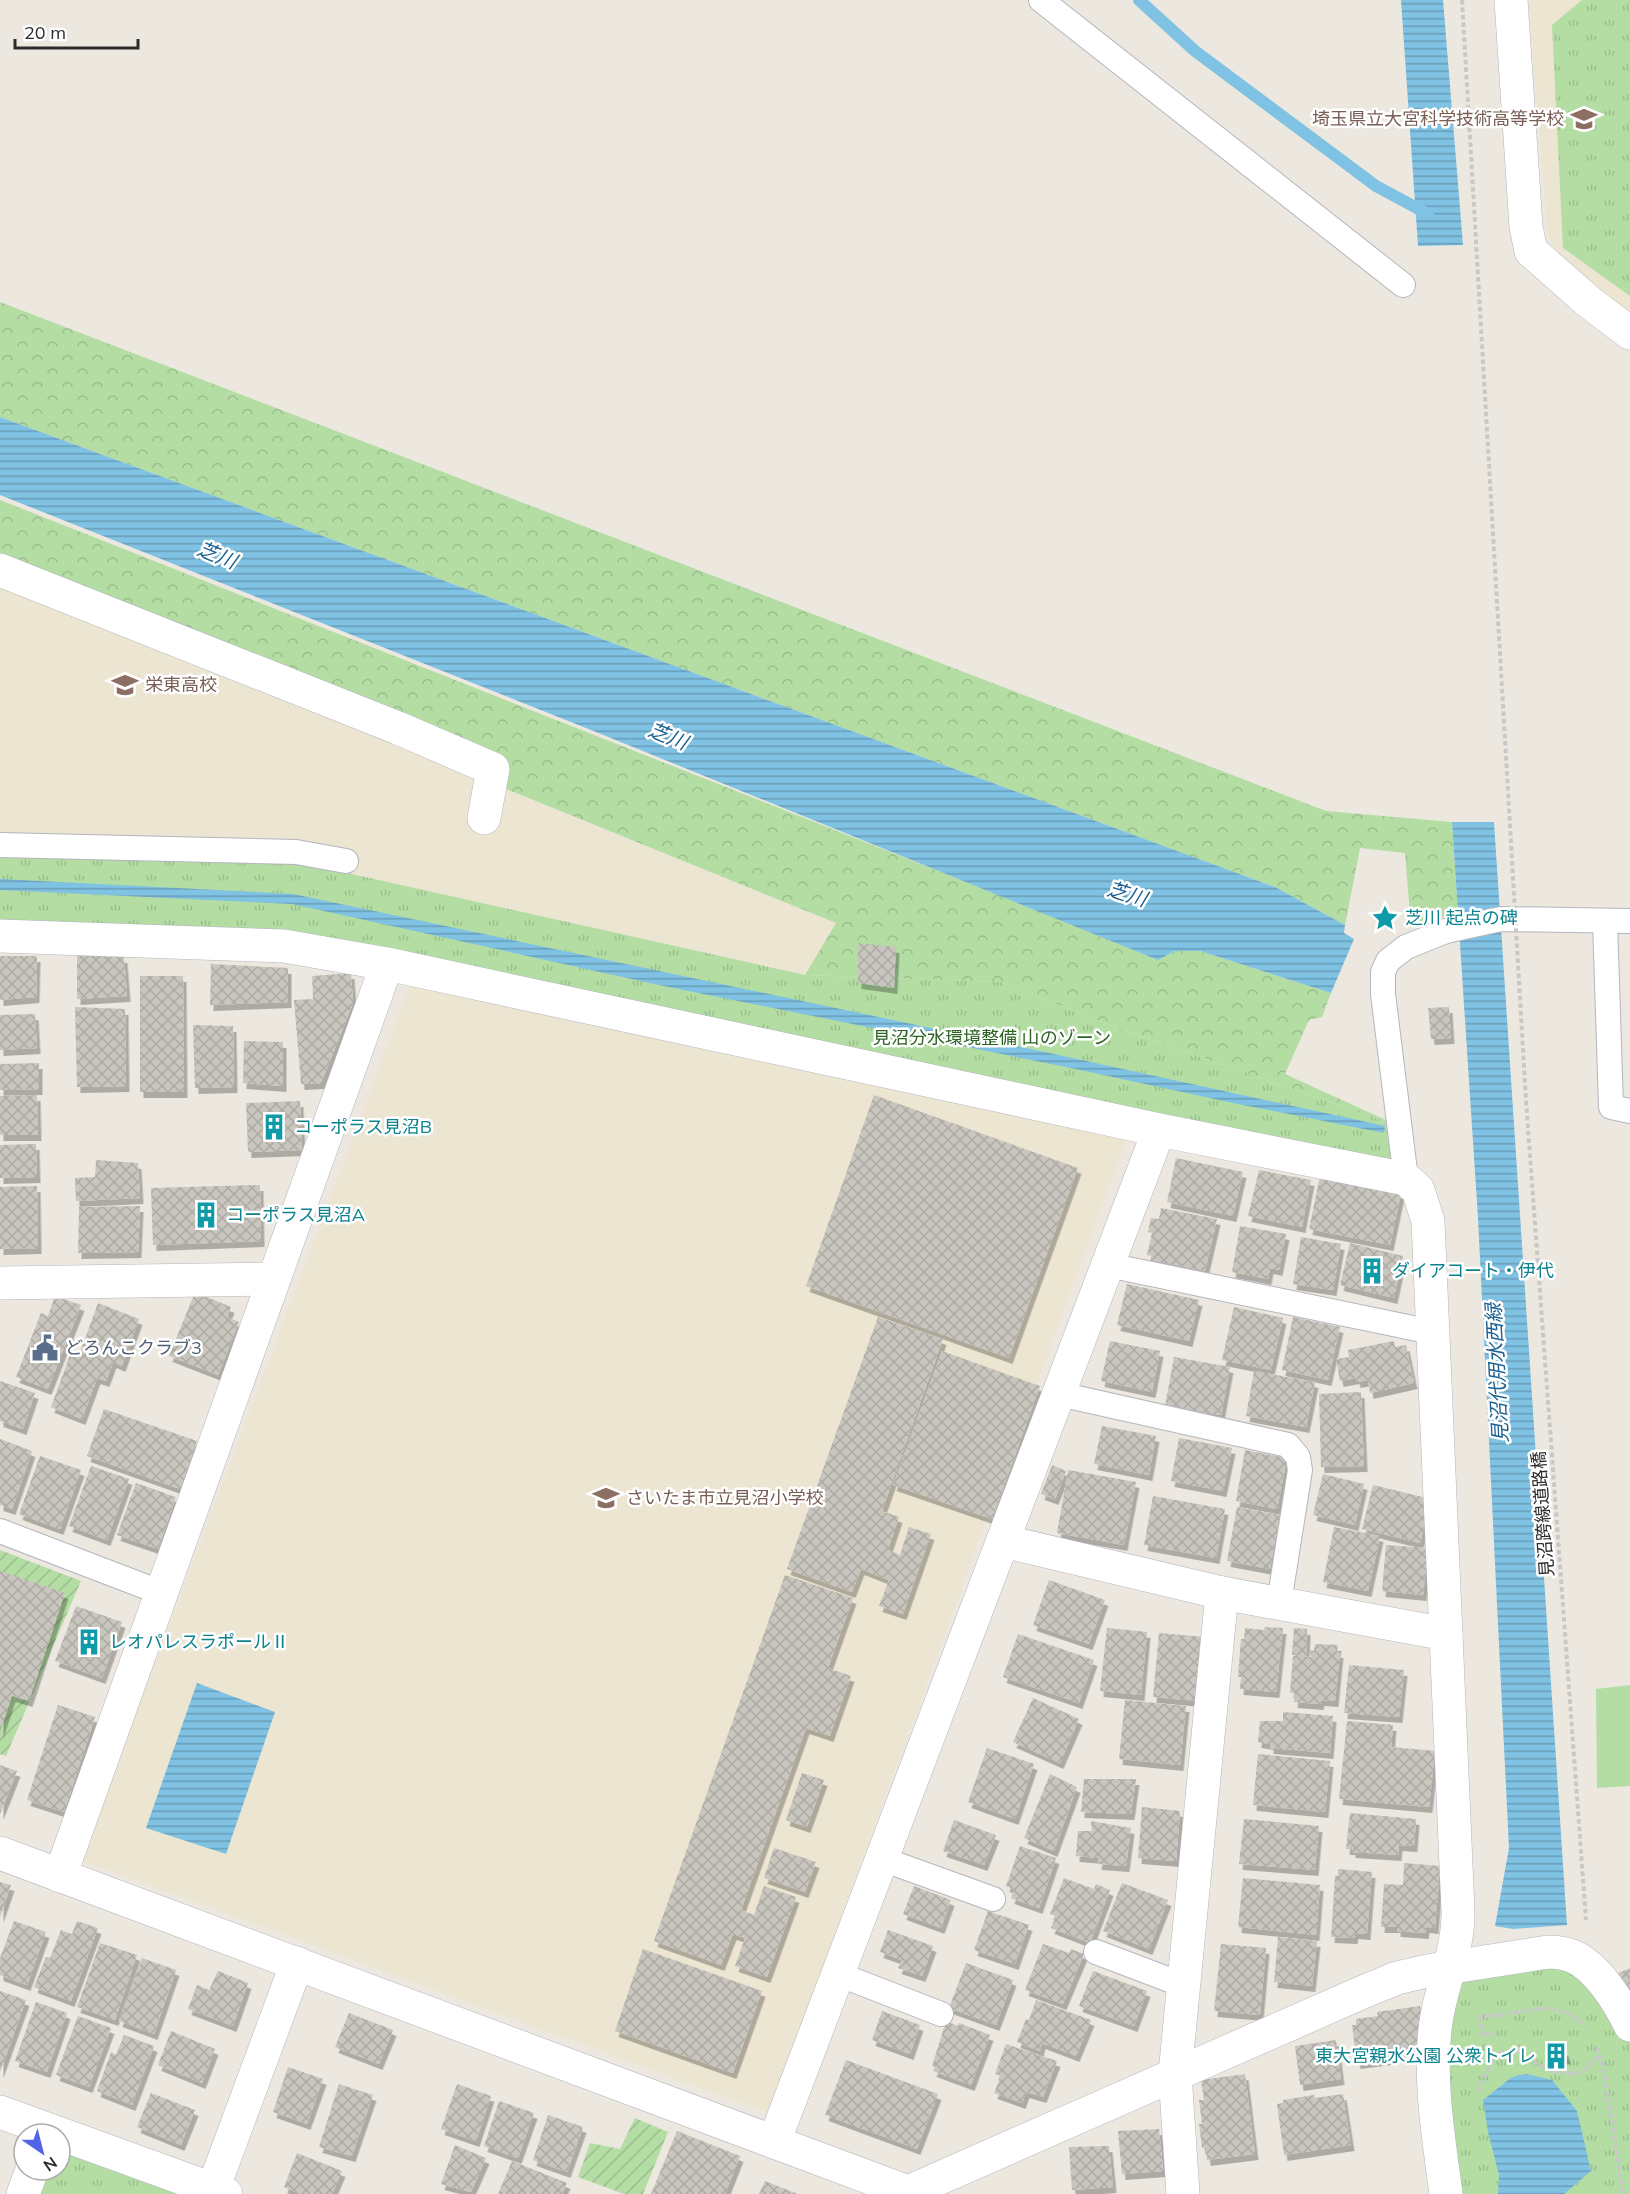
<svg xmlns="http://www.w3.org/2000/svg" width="1630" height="2194" viewBox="0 0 1630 2194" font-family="Mulish,'Noto Sans JP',sans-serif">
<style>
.education{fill:#ece5d2}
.grass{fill:#b3dda3}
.forest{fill:url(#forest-crowns)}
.park{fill:url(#park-tufts)}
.garden{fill:url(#garden-furrows)}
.water{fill:url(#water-rules)}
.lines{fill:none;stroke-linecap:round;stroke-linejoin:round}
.stream{stroke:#7fc2e3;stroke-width:12}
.building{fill:url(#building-cross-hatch);filter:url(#shadow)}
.service-casing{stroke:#b4b5be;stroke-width:26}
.minor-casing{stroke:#b4b5be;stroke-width:34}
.tertiary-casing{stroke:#b4b5be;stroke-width:34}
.path{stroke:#c8c8c8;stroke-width:4;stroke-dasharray:4.5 3;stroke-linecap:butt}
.service{stroke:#fff;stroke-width:24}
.minor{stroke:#fff;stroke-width:33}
.tertiary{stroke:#fff;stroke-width:33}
.path-bridge{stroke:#c8c8c8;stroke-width:4;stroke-dasharray:4.5 3;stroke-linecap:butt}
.labels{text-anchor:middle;stroke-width:5;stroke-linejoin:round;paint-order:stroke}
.education-label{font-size:18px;fill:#785e54;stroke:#fff;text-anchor:start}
.culture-label{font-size:18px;fill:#0d838f;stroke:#fff;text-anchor:start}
.park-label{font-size:18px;fill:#2c6323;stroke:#fff}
.service-label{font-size:18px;fill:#4e5e75;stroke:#fff;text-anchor:start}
.street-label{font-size:18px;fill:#2c2c2c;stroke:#fff}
.water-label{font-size:20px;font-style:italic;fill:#1c6191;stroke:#fff}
</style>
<defs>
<pattern id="forest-crowns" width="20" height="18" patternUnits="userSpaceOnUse" patternTransform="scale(1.5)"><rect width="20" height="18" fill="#b3dda3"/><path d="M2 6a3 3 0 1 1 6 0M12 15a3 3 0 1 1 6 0" fill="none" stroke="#9abe8c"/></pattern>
<pattern id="park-tufts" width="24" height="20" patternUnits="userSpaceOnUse" patternTransform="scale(1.5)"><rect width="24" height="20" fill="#b3dda3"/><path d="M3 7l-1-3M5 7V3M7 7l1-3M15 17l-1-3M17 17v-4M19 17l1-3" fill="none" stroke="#9abe8c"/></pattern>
<pattern id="garden-furrows" width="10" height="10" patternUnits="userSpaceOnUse" patternTransform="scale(1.5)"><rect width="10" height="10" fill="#b3dda3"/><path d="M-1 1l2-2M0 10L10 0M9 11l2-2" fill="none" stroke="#9abe8c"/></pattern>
<pattern id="water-rules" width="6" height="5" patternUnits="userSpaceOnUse" patternTransform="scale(1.5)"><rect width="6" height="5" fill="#7fc2e3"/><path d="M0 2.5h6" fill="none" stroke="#689eb8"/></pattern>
<pattern id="building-cross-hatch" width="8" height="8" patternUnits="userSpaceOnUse" patternTransform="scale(1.5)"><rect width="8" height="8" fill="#c8c6be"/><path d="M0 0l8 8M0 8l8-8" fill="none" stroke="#acaaa3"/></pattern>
<filter id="shadow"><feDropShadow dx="3.5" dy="6" stdDeviation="0" flood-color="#0004"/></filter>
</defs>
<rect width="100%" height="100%" fill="#ece8e0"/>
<g class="education">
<polygon points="1528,0 1630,0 1630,314 1563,259 1548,237"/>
<polygon points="0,585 836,923 805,975 307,864 0,857"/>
<polygon points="413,977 1128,1135 769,2113 81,1860"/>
</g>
<polygon class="grass" points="1630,1685 1630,1786 1597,1788 1596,1689"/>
<g class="forest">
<polygon points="0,302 1326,811 1452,822 1458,913 1411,927 1405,853 1360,848 1345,925 1275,887 0,417"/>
<polygon points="0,500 1009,899 1158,960 1175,951 1200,951 1331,993 1322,1017 1309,1020 1285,1074 1399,1126 1117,1028 1001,982 805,975 836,923 499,786 0,556"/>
</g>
<g class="park">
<polygon points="1582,0 1630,0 1630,296 1563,248 1552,25"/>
<polygon points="0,857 307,864 805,975 1001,982 1117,1028 1399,1126 1406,1179 387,964 0,936"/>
<polygon points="1548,1952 1630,2025 1630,2194 1446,2194 1448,1968"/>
<polygon points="60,2134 226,2194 23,2194 32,2170 60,2170"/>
</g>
<g class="garden">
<polygon points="0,1550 81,1581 6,1756 0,1754"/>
<polygon points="635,2118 668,2132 643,2194 624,2194 578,2177 590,2143 620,2149"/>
</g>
<g class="water">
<polygon points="1401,0 1443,0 1463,245 1418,246"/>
<polygon points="0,417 1275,887 1345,925 1344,933 1354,939 1331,993 1200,951 1175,951 1158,960 596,732 0,495"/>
<polygon points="1452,822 1494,822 1567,1925 1513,1929 1495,1926 1509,1848 1478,1218"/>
<polygon points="0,879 293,894 1045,1052 1385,1126 1384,1133 1233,1103 1071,1068 659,985 292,904 0,890"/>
<polygon points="197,1683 275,1712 226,1854 146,1828"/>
<polygon points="1526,2074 1552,2080 1577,2111 1591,2171 1564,2194 1498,2194 1499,2175 1488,2132 1483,2100 1512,2077"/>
</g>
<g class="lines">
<polyline class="stream" points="1139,0 1195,51 1376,186 1428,214"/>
</g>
<g class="building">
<polygon points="858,943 896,947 894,988 858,983"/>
<polygon points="77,955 124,957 127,996 77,999"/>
<polygon points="0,956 37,956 36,997 0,1000"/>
<polygon points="211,964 288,968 288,1002 210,1005"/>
<polygon points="351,973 353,1003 321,1083 301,1084 294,1000 313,999 312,976"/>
<polygon points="140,976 183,976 184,1092 140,1092"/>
<polygon points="75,1007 125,1009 126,1086 77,1087"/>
<polygon points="1449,1007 1451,1038 1431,1039 1428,1008"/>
<polygon points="35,1014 37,1048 0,1050 0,1015"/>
<polygon points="193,1025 233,1026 234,1087 195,1088"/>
<polygon points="244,1041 283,1042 283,1086 243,1083"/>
<polygon points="39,1063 39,1089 0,1090 0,1064"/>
<polygon points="37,1095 38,1135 0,1135 0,1096"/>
<polygon points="874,1095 1078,1168 1009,1358 806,1286"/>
<polygon points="300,1101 302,1150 248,1152 246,1103"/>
<polygon points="36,1144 37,1177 0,1178 0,1145"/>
<polygon points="1176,1158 1243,1172 1233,1216 1167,1202"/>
<polygon points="96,1160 138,1163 140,1198 76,1201 75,1178 95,1177"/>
<polygon points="1259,1170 1311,1180 1302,1227 1248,1216"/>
<polygon points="1320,1176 1401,1193 1390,1245 1309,1229"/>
<polygon points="260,1185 261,1241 153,1245 151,1188"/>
<polygon points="37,1186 38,1248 0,1249 0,1187"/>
<polygon points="140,1206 138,1252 78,1253 79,1207"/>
<polygon points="1161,1208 1217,1219 1205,1271 1152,1260 1153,1256 1147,1255 1152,1233 1148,1232 1151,1218 1159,1219"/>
<polygon points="1240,1226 1286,1234 1279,1270 1270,1268 1268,1279 1232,1272"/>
<polygon points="1301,1237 1341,1244 1333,1290 1293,1284"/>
<polygon points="1350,1243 1403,1256 1394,1298 1340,1285"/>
<polygon points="1127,1284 1199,1300 1189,1341 1117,1325"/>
<polygon points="195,1292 231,1307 227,1317 239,1322 218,1375 169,1356"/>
<polygon points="55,1296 81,1305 48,1389 16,1377 41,1313 48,1316"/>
<polygon points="98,1303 139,1319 122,1366 113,1362 106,1381 97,1378 82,1419 51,1407 71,1352 79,1355"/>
<polygon points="1234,1307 1283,1318 1271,1370 1222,1360"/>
<polygon points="878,1317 943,1339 882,1511 899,1517 888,1550 900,1555 909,1527 931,1534 903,1614 879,1606 889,1580 861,1569 852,1592 787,1569"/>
<polygon points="1293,1317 1340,1327 1328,1380 1282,1370"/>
<polygon points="1110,1341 1160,1351 1152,1392 1101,1381"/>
<polygon points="1394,1341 1395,1347 1406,1345 1414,1383 1370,1393 1368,1380 1357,1382 1356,1378 1340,1381 1336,1359 1349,1357 1348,1350"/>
<polygon points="942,1351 1040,1386 992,1519 893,1485"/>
<polygon points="1174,1357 1230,1367 1221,1415 1165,1406"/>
<polygon points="1254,1371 1315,1382 1306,1427 1246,1416"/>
<polygon points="0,1381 35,1393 23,1429 0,1421"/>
<polygon points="1361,1392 1364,1466 1321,1467 1319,1394"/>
<polygon points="104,1409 197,1441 180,1489 87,1456"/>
<polygon points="1102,1426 1156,1436 1149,1475 1094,1464"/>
<polygon points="1179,1438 1232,1448 1223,1491 1171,1481"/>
<polygon points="0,1439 32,1451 12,1509 0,1505"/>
<polygon points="1245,1450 1287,1458 1277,1509 1236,1501"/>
<polygon points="40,1456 81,1470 60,1529 19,1514"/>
<polygon points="1052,1465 1066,1471 1055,1499 1041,1494"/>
<polygon points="91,1466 129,1479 107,1540 69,1526"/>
<polygon points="1068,1470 1136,1482 1124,1545 1057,1533"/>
<polygon points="1323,1474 1364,1484 1355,1525 1313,1515"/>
<polygon points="136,1483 176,1497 158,1549 117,1535"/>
<polygon points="1373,1485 1431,1499 1420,1543 1362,1529"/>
<polygon points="1153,1496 1225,1509 1216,1558 1144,1545"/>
<polygon points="1237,1507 1280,1515 1270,1569 1227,1561"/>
<polygon points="1334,1527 1380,1536 1368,1591 1323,1582"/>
<polygon points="1386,1545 1428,1548 1423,1595 1382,1591"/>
<polygon points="0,1571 65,1593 29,1701 12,1696 0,1732"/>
<polygon points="785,1575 853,1598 828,1668 851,1676 830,1736 806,1728 741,1910 754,1915 764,1886 796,1897 767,1977 735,1966 745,1938 733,1934 721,1965 654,1941"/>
<polygon points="1049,1580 1105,1600 1089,1644 1033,1625"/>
<polygon points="76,1606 122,1622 102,1678 55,1661"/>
<polygon points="1265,1627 1283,1628 1276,1692 1240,1689 1241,1677 1238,1677 1241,1639 1244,1639 1245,1628 1264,1630"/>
<polygon points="1107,1628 1147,1632 1141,1695 1100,1691"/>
<polygon points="1294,1628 1307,1629 1306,1656 1292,1655"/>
<polygon points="1159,1633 1204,1637 1198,1701 1153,1697"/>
<polygon points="1018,1634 1094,1660 1079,1703 1003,1677"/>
<polygon points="1315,1644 1338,1645 1337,1652 1340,1652 1335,1701 1321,1700 1320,1704 1294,1702 1295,1693 1290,1693 1293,1656 1311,1657 1310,1650 1314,1651"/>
<polygon points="1349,1665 1404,1670 1399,1717 1344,1713"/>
<polygon points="1033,1698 1079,1719 1060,1763 1013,1742"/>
<polygon points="1125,1700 1186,1706 1180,1765 1119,1759"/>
<polygon points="58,1705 95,1717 64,1812 27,1800"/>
<polygon points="1283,1712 1333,1716 1330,1753 1270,1748 1270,1744 1258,1742 1260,1721 1283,1721"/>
<polygon points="1347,1721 1393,1725 1391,1747 1435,1751 1429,1807 1339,1799"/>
<polygon points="987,1748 1034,1764 1015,1819 968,1802"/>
<polygon points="1258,1754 1330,1761 1325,1812 1253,1805"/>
<polygon points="0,1765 17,1771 0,1814"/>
<polygon points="802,1773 824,1780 807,1827 786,1820"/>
<polygon points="1050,1774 1077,1787 1054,1851 1024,1838"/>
<polygon points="1084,1779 1136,1779 1131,1814 1081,1812"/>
<polygon points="1142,1807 1180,1811 1176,1861 1138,1858"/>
<polygon points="1350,1813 1416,1819 1414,1846 1399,1845 1398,1855 1352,1852 1352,1849 1346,1849"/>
<polygon points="1244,1819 1319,1826 1315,1870 1239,1864"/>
<polygon points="954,1820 996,1835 984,1865 943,1851"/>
<polygon points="1091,1821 1131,1828 1126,1866 1098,1864 1099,1858 1076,1856 1078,1831 1092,1831"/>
<polygon points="1020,1846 1056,1858 1039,1908 1011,1898 1014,1889 1006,1886"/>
<polygon points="774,1848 816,1862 805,1892 764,1878"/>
<polygon points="1404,1863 1440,1866 1435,1928 1426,1927 1425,1933 1397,1931 1397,1927 1381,1927 1384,1884 1403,1885"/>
<polygon points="1338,1869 1372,1872 1367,1934 1355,1933 1354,1938 1331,1937 1335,1876 1338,1876"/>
<polygon points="1064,1878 1094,1889 1096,1884 1110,1890 1090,1943 1051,1928 1056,1916 1050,1914"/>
<polygon points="1243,1878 1320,1885 1316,1935 1238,1927"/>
<polygon points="0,1882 11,1885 0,1917"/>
<polygon points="1122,1883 1168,1900 1149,1949 1103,1931"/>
<polygon points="914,1886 951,1900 941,1928 903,1914"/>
<polygon points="988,1911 1029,1925 1015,1964 974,1950"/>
<polygon points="14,1921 46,1932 27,1985 0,1975 0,1958"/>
<polygon points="77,1921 98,1928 71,2001 34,1987 46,1957 50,1958 61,1930 72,1934"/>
<polygon points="888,1930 933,1946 922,1976 898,1968 902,1960 880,1952"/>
<polygon points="1278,1937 1317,1941 1312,1986 1274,1982"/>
<polygon points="100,1943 137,1955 115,2020 77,2007"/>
<polygon points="1043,1944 1069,1953 1071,1949 1084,1954 1063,2004 1025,1990"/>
<polygon points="1221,1944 1266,1948 1260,2015 1214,2011"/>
<polygon points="643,1949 762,1991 733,2073 615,2031"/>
<polygon points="142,1958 176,1970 154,2034 119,2021"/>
<polygon points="966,1963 1013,1980 996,2025 949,2008"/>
<polygon points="1630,1968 1630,2011 1614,1975"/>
<polygon points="218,1971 248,1983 233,2026 188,2009 197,1985 209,1990"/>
<polygon points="1093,1971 1147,1991 1134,2026 1079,2006"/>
<polygon points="0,1991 26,2000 0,2072"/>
<polygon points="1036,2000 1091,2020 1076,2056 1042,2043 1040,2051 1017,2042 1026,2019 1029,2020"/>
<polygon points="36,2002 67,2013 47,2072 15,2061"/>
<polygon points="1420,2006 1428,2048 1387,2054 1388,2059 1357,2063 1352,2025 1356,2025 1356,2019 1378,2016 1377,2012"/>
<polygon points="882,2011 920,2025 910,2054 872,2040"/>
<polygon points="349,2013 393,2030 379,2064 335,2047"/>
<polygon points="78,2016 111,2028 89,2087 56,2075"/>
<polygon points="946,2021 958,2026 959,2023 990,2035 971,2085 933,2071 935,2067 932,2066"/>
<polygon points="171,2031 215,2049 202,2083 158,2065"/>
<polygon points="124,2035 154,2046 132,2105 97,2091 111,2052 116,2055"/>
<polygon points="1336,2040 1341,2079 1300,2085 1295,2046"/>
<polygon points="1006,2044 1057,2061 1043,2097 1026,2092 1022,2103 994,2093 1001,2076 995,2074"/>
<polygon points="1565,2050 1567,2058 1548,2062 1546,2054"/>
<polygon points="846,2060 938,2094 917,2149 825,2115"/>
<polygon points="288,2067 323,2079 307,2124 273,2112"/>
<polygon points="1245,2074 1255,2154 1207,2160 1206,2148 1202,2148 1199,2124 1202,2124 1199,2100 1204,2100 1201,2080"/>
<polygon points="339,2084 373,2095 352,2156 319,2147"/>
<polygon points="457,2084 491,2096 476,2141 441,2129"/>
<polygon points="151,2093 195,2110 181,2145 137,2127"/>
<polygon points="1343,2094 1351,2145 1284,2155 1277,2104 1283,2103 1283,2100 1314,2095 1315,2098"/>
<polygon points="499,2101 534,2113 518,2158 484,2146"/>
<polygon points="548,2115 583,2127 567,2172 533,2160"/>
<polygon points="1159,2129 1163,2171 1122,2174 1118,2131"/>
<polygon points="677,2131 740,2156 725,2194 651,2194"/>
<polygon points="455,2145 486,2158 471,2192 441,2184"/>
<polygon points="1109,2146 1113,2187 1072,2190 1069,2147"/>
<polygon points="297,2153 342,2171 332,2194 301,2194 284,2187"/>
<polygon points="512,2161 567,2183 562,2194 498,2194"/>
<polygon points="765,2181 798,2194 759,2194"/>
</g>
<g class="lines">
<g class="service-casing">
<g id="service">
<polyline points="1041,0 1403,285"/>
<polyline points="0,845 296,852 346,861"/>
<polyline points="1605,921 1611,1107 1630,1111"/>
<polyline points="1406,1179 1383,994 1383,972 1388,961 1406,947 1446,931 1501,919 1630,921"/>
<polyline points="1108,1265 1432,1332"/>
<polyline points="1059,1394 1288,1445 1298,1457 1300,1470 1279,1603"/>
<polyline points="0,1531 162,1593"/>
<polyline points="882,1859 993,1899"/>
<polyline points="1096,1952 1183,1985"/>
<polyline points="838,1974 941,2014"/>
</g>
</g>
<g class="minor-casing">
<g id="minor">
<polyline points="1511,0 1526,227 1531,251 1589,302 1630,333"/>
<polyline points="0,570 398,728 493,769 484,818"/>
<path d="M0 936 284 946 387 964 1159 1130 1406 1179 1418 1190 1428 1221 1458 1911C1459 1952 1439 1989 1435 2029 1429 2083 1439 2140 1446 2194"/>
<polyline points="0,1283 274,1279"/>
<polyline points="1003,1541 1222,1593 1446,1634"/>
<path d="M0 1853 908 2192 1363 1992 1397 1978 1427 1971 1548 1952C1556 1952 1564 1953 1572 1956 1597 1966 1619 2002 1630 2025"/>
<polyline points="60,1876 387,964"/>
<polyline points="774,2142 1159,1130"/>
<polyline points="213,2189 297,1963"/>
<polyline points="23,2194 32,2170"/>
<polyline points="1183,2194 1175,2074 1222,1593"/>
</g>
</g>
<g class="tertiary-casing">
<polyline id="tertiary" points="0,2112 226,2194"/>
</g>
<g class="path">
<polyline points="1526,1101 1586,1920"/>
<path d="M1477 2016C1514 2019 1556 1992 1585 2027"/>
<polyline points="1480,2016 1482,2035 1496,2033"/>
<polyline points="1597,2047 1604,2071 1623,2194"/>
<path d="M1477 2091 1490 2065 1499 2053C1506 2052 1512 2050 1519 2051 1526 2053 1528 2057 1534 2062 1543 2069 1564 2076 1576 2073 1585 2071 1593 2062 1599 2055"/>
</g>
<use href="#service" class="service"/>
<use href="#minor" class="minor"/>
<use href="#tertiary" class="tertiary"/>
<polyline class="path-bridge" points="1462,0 1526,1101"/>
</g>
<defs>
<g id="school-bare" transform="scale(2.07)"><path d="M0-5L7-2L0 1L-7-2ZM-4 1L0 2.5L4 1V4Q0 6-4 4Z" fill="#8d6e63" stroke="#fff" stroke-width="2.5" paint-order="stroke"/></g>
<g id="sight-bare" transform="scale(2.07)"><path d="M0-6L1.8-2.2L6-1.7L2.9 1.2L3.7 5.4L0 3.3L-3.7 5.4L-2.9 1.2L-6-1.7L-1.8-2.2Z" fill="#0f9aa8" stroke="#fff" stroke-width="2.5" paint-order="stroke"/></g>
<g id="building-bare" transform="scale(2.07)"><path d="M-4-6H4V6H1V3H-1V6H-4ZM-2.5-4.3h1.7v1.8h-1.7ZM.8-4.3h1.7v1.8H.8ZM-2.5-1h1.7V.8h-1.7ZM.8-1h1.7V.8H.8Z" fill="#0f9aa8" stroke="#fff" stroke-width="2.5" paint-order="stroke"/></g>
<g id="civic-bare" transform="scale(2.07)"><path d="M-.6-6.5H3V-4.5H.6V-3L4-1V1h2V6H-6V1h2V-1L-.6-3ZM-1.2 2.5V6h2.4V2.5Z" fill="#5c6f8a" stroke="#fff" stroke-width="2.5" paint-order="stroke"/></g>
</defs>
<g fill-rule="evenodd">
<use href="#school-bare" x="1584" y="119"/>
<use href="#school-bare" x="125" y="685"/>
<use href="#sight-bare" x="1385" y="918"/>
<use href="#building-bare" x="274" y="1127"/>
<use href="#building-bare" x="206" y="1215"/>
<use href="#building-bare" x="1372" y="1271"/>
<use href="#civic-bare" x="45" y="1348"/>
<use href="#school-bare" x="606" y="1498"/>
<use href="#building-bare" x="89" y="1642"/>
<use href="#building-bare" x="1556" y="2056"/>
</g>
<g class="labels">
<g class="education-label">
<text x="1564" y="125" text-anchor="end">埼玉県立大宮科学技術高等学校</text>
<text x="145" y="691">栄東高校</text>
<text x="626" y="1504">さいたま市立見沼小学校</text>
</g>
<g class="culture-label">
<text x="1405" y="924">芝川 起点の碑</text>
<text x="294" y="1133">コーポラス見沼B</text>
<text x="226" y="1221">コーポラス見沼A</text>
<text x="1392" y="1277">ダイアコート・伊代</text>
<text x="109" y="1648">レオパレスラポールⅡ</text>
<text x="1536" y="2062" text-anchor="end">東大宮親水公園 公衆トイレ</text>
</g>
<g class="park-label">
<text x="992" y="1044">見沼分水環境整備 山のゾーン</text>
</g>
<g class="service-label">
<text x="65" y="1354">どろんこクラブ3</text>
</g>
<g class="street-label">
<text transform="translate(1543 1514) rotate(-94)" y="6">見沼跨線道路橋</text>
</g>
<g class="water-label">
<text transform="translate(217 555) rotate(22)" y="7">芝川</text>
<text transform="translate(668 736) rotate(22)" y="7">芝川</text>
<text transform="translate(1127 894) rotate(17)" y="7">芝川</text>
<text transform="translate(1497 1373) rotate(-93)" y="7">見沼代用水西緑</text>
</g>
</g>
<g transform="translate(42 2152) rotate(145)"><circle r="28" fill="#ffffff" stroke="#ababab" stroke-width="1.5"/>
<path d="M0-4.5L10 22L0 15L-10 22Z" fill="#5265e8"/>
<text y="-9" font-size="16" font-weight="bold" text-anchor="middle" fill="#2c2c2c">N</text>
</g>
<path d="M15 39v9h123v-9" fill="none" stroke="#2c2c2c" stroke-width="3"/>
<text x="24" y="39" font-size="18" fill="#2c2c2c" stroke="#ffffff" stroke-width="4.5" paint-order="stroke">20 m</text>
</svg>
